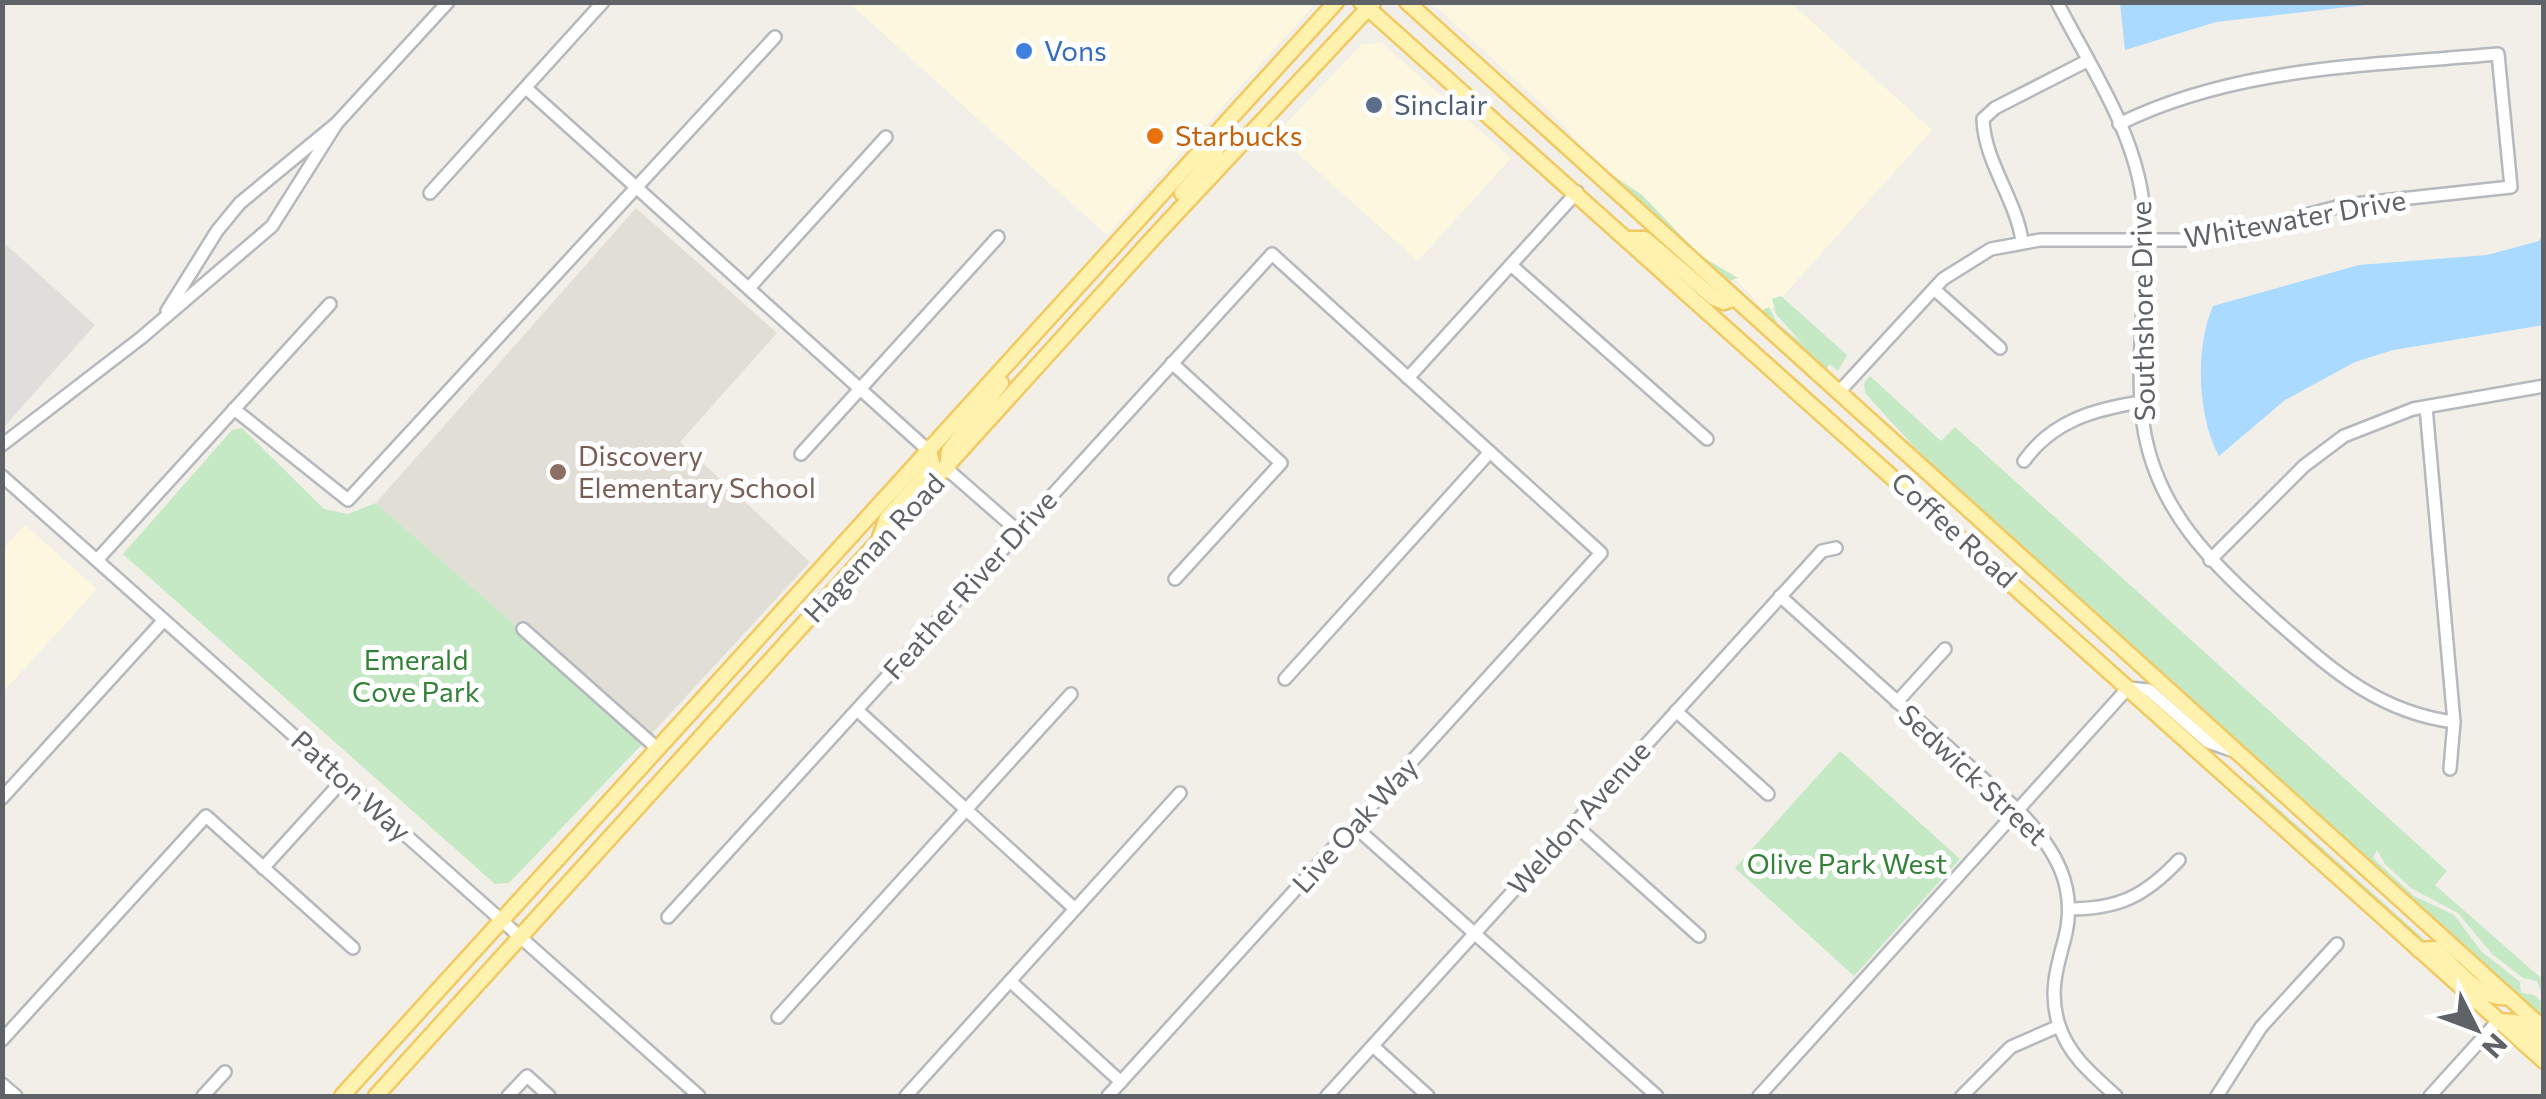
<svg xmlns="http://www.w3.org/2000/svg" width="2546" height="1099" viewBox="0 0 2546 1099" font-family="Commissioner,sans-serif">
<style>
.commercial{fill:#fef7e0}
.industrial{fill:#e0deda}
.education{fill:#e1ded6}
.green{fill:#c5e8c5}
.water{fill:#aadaff}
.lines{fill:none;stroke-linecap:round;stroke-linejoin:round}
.minor-casing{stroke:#b5b8bc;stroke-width:16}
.major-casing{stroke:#f2c960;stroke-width:19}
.minor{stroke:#fff;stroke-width:11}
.major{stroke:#fff2af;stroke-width:14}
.shop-dot{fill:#3f7fe0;stroke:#fff;stroke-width:4}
.service-dot{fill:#5c6f8a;stroke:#fff;stroke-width:4}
.food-dot{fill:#e8710a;stroke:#fff;stroke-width:4}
.education-dot{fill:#8d6e63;stroke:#fff;stroke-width:4}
.labels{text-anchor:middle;stroke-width:10;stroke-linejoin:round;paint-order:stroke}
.shop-label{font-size:28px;fill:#366cbe;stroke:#fff;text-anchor:start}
.service-label{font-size:28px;fill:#4e5e75;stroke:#fff;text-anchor:start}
.food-label{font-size:28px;fill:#c56008;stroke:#fff;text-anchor:start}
.street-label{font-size:28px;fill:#5f6368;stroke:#fff}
.education-label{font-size:28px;fill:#785e54;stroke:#fff;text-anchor:start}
.park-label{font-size:28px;fill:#348238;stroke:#fff}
</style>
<rect width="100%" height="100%" fill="#f1efe8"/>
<g class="commercial">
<polygon points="849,3 1316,3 1107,235"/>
<polygon points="1432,3 1791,3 1932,130 1766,315 1752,296 1733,278 1726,278 1579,144 1561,122"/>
<polygon points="1382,43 1511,158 1418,261 1276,134 1362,44"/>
<polygon points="25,525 97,589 3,692 2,550"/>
</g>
<polygon class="industrial" points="3,242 95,325 3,428"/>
<polygon class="education" points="636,208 777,333 680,442 810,562 646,740 376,503"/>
<g class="green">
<polygon points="1594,163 1642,195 1701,256 1738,278 1725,282"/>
<polygon points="1753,291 1748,300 1761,311 1769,307 1777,323 1803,344 1776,314 1772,299 1781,296 1847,355 1838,371 1829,364 1825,372 1747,302"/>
<polygon points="1870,376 1941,441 1955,427 2447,871 2435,885 2543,980 2543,997 2537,981 2523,978 2492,954 2458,913 2411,888 2385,864 2377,850 2373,858 2414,896 2454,915 2481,951 2520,982 2521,993 2534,995 2543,1003 2543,1016 1939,474 1865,393 1864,383"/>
<polygon points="242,428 324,509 348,514 376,503 646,740 509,883 495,884 123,554 232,430"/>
<polygon points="1840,751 1960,859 1854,976 1735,868"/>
<polygon points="2251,784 2465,976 2463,978 2249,786"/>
</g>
<g class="water">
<polygon points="2120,3 2121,2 2384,3 2216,22 2125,50"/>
<path d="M2543 234V325L2393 350 2355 362 2285 400 2219 456C2197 416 2195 347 2213 306L2359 265 2487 255 2539 241Z"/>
</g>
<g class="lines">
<g class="minor-casing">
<g id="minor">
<path d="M2057 2C2088 63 2132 127 2142 196 2153 271 2133 348 2143 423 2155 510 2212 563 2274 619 2330 668 2377 712 2454 722"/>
<polyline points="526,88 929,451"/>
<polyline points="430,193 603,2"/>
<path d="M2022 241C2016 199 1984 161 1983 119L1995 108 2087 61"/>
<polyline points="1511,265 1707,439"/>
<polyline points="749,288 886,137"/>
<polyline points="1934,289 2000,348"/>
<polyline points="167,311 217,231 240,203 337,123 448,2"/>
<polyline points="1172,363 1281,463 1175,579"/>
<polyline points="1408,378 1577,192"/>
<path d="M1838 393 1943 279 1991 249 2040 240H2208L2345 205 2511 187 2498 54C2369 66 2236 66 2119 124"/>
<polyline points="2426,407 2454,722 2450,769"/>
<polyline points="234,409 348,500 775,37"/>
<polyline points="2,445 141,338 272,226 337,123"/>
<polyline points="801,454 998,237"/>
<path d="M2024 461C2052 421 2095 409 2141 402"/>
<polyline points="947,469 1019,532"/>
<polyline points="2,476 699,1096"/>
<polyline points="97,560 330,304"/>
<polyline points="2210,560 2304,466 2344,436 2413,409 2544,386"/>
<path d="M1780 596 2018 810C2055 848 2079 887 2064 941 2056 970 2049 995 2059 1025 2069 1056 2093 1075 2116 1096"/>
<polyline points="523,629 658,749"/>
<polyline points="1285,679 1490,452"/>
<polyline points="1897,702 1945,649"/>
<polyline points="857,710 1075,909"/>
<polyline points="1676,711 1768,794"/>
<polyline points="2,798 164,620"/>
<polyline points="1574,824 1699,936"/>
<polyline points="1354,826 1657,1096"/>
<polyline points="263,868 343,780"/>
<path d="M2069 909C2119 909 2145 896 2179 860"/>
<polyline points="668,917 1272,254 1601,553 1108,1096"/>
<polyline points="1010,981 1121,1082"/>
<polyline points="778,1017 1071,694"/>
<polyline points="2,1040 206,816 353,948"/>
<polyline points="1373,1046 1428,1096"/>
<polyline points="2,1084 16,1096"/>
<polyline points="203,1096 225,1072"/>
<polyline points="508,1096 527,1076 549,1096"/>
<polyline points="906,1096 1180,793"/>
<polyline points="1327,1096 1822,551 1836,548"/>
<polyline points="1759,1096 2128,688 2149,690 2208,742 2231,750"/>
<polyline points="1962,1096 2011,1047 2059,1026"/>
<polyline points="2217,1096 2261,1027 2337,944"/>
<polyline points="2430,1096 2498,1021"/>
</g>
</g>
<g class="major-casing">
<g id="major">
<polyline points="1361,2 2544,1061"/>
<polyline points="1407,2 2544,1029"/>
<polyline points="1182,193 1216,154 1215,136"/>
<polyline points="1629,239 1645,239 1714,298 1724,302 1732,299"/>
<polyline points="947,468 949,451 1001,383"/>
<polyline points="880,537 887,518 933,466 929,451"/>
<path d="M2419 950 2435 949C2454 966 2479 1000 2507 997"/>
<polyline points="2498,1021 2515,1022 2544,1043"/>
<polyline points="342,1096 1336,2"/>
<polyline points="376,1096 1155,236 1373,3"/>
</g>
</g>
<use href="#minor" class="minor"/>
<use href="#major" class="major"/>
</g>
<circle class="shop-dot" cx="1024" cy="51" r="10"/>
<circle class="service-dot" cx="1374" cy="105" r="10"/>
<circle class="food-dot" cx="1155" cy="136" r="10"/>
<circle class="education-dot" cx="558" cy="472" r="10"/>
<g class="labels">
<g class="shop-label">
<text x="1044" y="61">Vons</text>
</g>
<g class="service-label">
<text x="1394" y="115">Sinclair</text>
</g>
<g class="food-label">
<text x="1175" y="146">Starbucks</text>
</g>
<g class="street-label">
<text transform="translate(2295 219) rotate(-10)" y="10">Whitewater Drive</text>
<text transform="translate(2143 311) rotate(-91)" y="10">Southshore Drive</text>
<text transform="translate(1954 530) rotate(42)" y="10">Coffee Road</text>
<text transform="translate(874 548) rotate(-47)" y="10">Hageman Road</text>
<text transform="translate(970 585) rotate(-48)" y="10">Feather River Drive</text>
<text transform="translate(1973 775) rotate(43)" y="10">Sedwick Street</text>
<text transform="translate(351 786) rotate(42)" y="10">Patton Way</text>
<text transform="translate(1579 818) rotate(-48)" y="10">Weldon Avenue</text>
<text transform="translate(1355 825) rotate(-48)" y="10">Live Oak Way</text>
</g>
<g class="education-label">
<text x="578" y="466">Discovery<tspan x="578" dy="32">Elementary School</tspan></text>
</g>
<g class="park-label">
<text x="416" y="670">Emerald<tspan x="416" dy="32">Cove Park</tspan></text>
<text x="1847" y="874">Olive Park West</text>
</g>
</g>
<rect width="2546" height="1099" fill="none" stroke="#5f6368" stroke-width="10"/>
<g transform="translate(2476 1029) rotate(132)" stroke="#ffffff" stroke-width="8" paint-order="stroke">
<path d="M0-8L18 38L0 25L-18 38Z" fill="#5f6368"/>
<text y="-15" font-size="28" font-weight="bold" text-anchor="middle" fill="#5f6368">N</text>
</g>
</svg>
